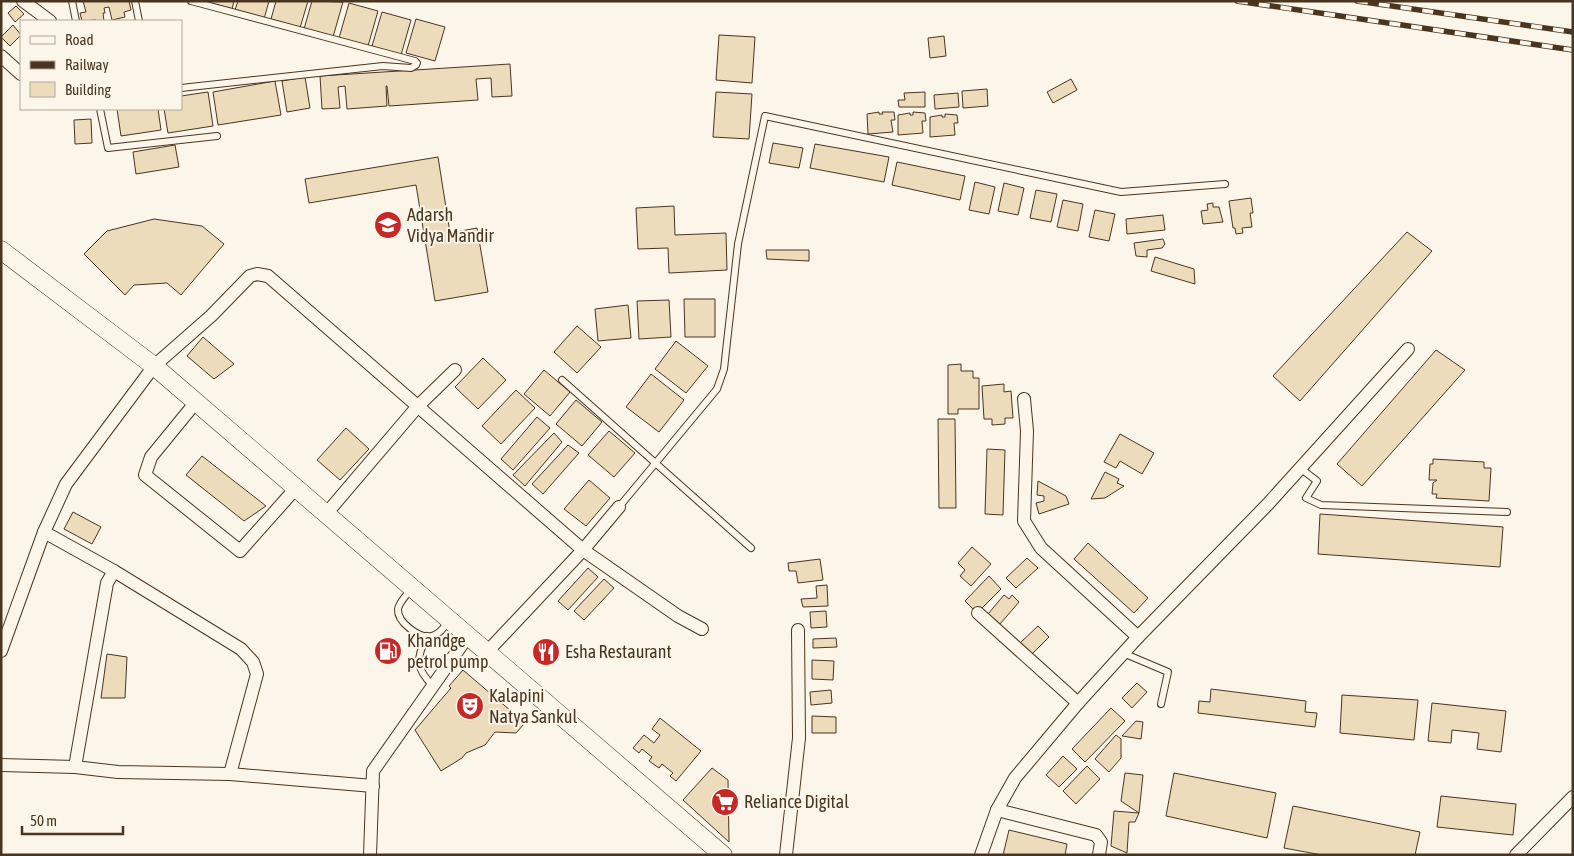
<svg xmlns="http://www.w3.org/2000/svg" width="1574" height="856" viewBox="0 0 1574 856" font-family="'Asap Condensed',sans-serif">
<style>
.building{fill:#ecdcbc;stroke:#4a3520}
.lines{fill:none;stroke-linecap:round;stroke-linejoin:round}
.lane-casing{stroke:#4a3520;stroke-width:8}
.street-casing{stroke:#4a3520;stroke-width:14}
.secondary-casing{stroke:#4a3520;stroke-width:19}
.lane{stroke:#fbf6e9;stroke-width:6}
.street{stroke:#fbf6e9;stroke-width:12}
.secondary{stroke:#fbf6e9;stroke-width:18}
.rail-casing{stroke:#4a3520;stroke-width:5.5}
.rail{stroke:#fbf6e9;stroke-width:4;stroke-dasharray:11;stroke-linecap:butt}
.labels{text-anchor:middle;stroke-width:4;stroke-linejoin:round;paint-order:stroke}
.poi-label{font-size:18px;fill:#4a3520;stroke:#fbf6e9;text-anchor:start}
</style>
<rect width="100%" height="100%" fill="#fbf6e9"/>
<g class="building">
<polygon points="83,1 129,1 131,10 124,12 125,17 112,20 109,7 104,8 105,13 103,13 104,21 97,21 96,20 82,21 80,13 86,12"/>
<polygon points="204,1 234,1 232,9"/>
<polygon points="238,1 269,1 264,19 235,10"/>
<polygon points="276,1 308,1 300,28 271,19"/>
<polygon points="312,1 343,2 333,37 304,29"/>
<polygon points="349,3 378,11 368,46 339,38"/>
<polygon points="16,6 24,14 15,22 8,13"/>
<polygon points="382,12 411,20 401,55 372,46"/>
<polygon points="416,19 445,27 435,61 406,53"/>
<polygon points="13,25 21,35 10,46 1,37"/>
<polygon points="719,35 755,37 752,83 716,80"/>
<polygon points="944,36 946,56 930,58 928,38"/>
<polygon points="510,64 512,96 492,97 491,78 476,79 478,100 389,106 387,86 386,86 387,106 347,109 345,86 338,87 340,108 322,109 320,76"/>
<polygon points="305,77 310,108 287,112 282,81"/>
<polygon points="1071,79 1077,90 1053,103 1047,92"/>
<polygon points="275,81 281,115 218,125 213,92"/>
<polygon points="987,89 988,106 963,108 962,91"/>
<polygon points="208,92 213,126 168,133 164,109 181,109 181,96"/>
<polygon points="716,92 752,94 749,139 713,137"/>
<polygon points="925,92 925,107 899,107 898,100 905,100 904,93"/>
<polygon points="958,93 959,107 935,109 934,95"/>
<polygon points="117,109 158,109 161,130 121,136"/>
<polygon points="879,112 879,114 883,114 882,112 894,112 895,120 891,120 893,132 868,134 867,114"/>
<polygon points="913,112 925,113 926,121 922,121 923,133 898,135 898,115 910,113 910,115 913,115"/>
<polygon points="945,114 957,115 958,123 954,123 955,135 930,137 930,117 942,115 942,117 945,117"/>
<polygon points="91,119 92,143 75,144 74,120"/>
<polygon points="773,143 803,148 799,168 769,163"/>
<polygon points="815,144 889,157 884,182 810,168"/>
<polygon points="175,145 179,167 136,174 133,152"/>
<polygon points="438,157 450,233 477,228 488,292 435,301 416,185 309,203 305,179"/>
<polygon points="897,162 965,176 960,200 892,185"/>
<polygon points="975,182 995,187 989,214 969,210"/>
<polygon points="1004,183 1024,188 1018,215 998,211"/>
<polygon points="1036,190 1057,194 1051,222 1030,218"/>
<polygon points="1251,198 1253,213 1250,213 1252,227 1242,228 1243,233 1236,234 1235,228 1233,228 1229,201"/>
<polygon points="1063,200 1083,204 1078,231 1057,227"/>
<polygon points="1213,203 1213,207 1219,207 1223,222 1203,224 1201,211 1208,210 1207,204"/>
<polygon points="674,206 675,235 726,233 727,270 669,273 668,248 638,249 636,208"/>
<polygon points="1095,210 1115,214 1109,241 1089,237"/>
<polygon points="1163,215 1165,230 1127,234 1126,219"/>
<polygon points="154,219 202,226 224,244 181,295 167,283 134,285 125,295 84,254 107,231"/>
<polygon points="1407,232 1432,251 1300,401 1273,376"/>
<polygon points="1163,239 1165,244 1162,248 1147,250 1147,257 1136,256 1134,243"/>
<polygon points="766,250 809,250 809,261 767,259"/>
<polygon points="1155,257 1194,269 1195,284 1151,271"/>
<polygon points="684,299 715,299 715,337 685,337"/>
<polygon points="669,300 671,337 639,339 637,301"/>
<polygon points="628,305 631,338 598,341 595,309"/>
<polygon points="577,326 601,347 577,373 554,352"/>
<polygon points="203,337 234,364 214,379 187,356"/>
<polygon points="676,341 708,366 686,393 655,369"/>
<polygon points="1436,350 1465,370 1362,486 1337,464"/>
<polygon points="483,358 506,380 478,409 455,387"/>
<polygon points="961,364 961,371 973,371 973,378 979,378 979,409 958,409 958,414 948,414 948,365"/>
<polygon points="544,370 570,392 550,416 524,394"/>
<polygon points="651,374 684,400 659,432 626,407"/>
<polygon points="1004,384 1004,392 1011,391 1013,418 1005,418 1005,424 992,425 992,419 984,419 982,386"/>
<polygon points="516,390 535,408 501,444 482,426"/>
<polygon points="576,400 602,422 582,446 556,424"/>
<polygon points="537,417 550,428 513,470 501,459"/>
<polygon points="938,419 955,419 956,508 939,508"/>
<polygon points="346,428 369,449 340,480 317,460"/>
<polygon points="609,431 635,453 614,477 588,455"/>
<polygon points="554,433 562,442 525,486 513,475"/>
<polygon points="1120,434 1154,453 1142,474 1120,461 1116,468 1104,462"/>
<polygon points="568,445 579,453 543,494 532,484"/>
<polygon points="987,449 1005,450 1003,515 985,514"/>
<polygon points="202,456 266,506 244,521 186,475"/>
<polygon points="1433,459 1484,462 1484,468 1491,468 1489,501 1436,498 1437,494 1432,494 1433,483 1437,480 1429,480 1430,464 1433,464"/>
<polygon points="1105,472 1119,479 1117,483 1124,486 1105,498 1091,499"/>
<polygon points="589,480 610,498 586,526 564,509"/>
<polygon points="1038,481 1066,496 1069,504 1039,514 1036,503 1044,501 1044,496 1037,495"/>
<polygon points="73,512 101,527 92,544 64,529"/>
<polygon points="1320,514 1503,527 1500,567 1318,554"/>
<polygon points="1088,543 1148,598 1134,613 1074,559"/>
<polygon points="972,547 991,564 971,586 960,576 965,570 958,563"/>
<polygon points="1027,558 1038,568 1016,588 1006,578"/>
<polygon points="820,559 823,580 798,583 796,571 789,571 788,563"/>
<polygon points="588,568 598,577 568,610 558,601"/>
<polygon points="989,576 1001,589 977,613 965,601"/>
<polygon points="604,579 614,588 584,620 574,611"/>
<polygon points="827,585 828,606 803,607 801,599 817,598 816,586"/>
<polygon points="1004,595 1009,599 1012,595 1019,602 1000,624 988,614"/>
<polygon points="826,611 827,627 811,628 810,612"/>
<polygon points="1038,626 1049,637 1032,654 1020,643"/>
<polygon points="836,638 837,647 813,648 813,639"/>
<polygon points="107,654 127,657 125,698 101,698"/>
<polygon points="812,660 834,661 833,680 812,679"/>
<polygon points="463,670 525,723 516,733 495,732 485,745 466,753 462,758 441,771 415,730 451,688 449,686"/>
<polygon points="1137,683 1147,692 1132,708 1122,698"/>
<polygon points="1211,689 1306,701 1305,712 1317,713 1315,727 1198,713 1199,701 1210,702"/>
<polygon points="831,690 832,703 811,705 810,692"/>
<polygon points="1342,695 1418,700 1414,740 1340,733"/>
<polygon points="1432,703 1506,711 1501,752 1477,749 1479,733 1452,730 1451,743 1428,741"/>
<polygon points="1111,708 1125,721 1085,762 1072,749"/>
<polygon points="812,716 836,717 836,733 812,733"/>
<polygon points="660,718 701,751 676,781 670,776 673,773 662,764 659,768 649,761 652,757 642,749 639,753 633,748 644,735 654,743 660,735 652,729"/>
<polygon points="1136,721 1143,722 1141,739 1122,736"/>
<polygon points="1116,735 1121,739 1121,758 1109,772 1095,759"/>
<polygon points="1063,756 1077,769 1059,787 1046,775"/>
<polygon points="1087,766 1100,779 1076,804 1063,791"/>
<polygon points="712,768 728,780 729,842 683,800"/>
<polygon points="1125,773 1143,775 1139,813 1121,801"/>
<polygon points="1174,773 1276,793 1267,838 1166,816"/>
<polygon points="1441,796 1516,804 1513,835 1437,827"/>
<polygon points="1293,806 1420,832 1415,855 1322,855 1284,848"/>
<polygon points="1114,811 1139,813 1135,822 1129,822 1127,853 1111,846"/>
<polygon points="1009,830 1067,844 1065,855 1003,855"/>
</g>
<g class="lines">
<g class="lane-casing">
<g id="lane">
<polyline points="72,1 76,21"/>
<polyline points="135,1 139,21"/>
<polyline points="181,88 383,66 411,68 416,65 417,63 415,61 191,1"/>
<polyline points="100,109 108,148 217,136"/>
<polyline points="562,380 751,548"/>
<polyline points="1300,468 1317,481 1306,498 1321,505 1507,512"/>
<polyline points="619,507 717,389 724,369 738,244 765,116 1121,192 1225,184"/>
<path d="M411 589C407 595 399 602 398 609 397 622 419 639 432 636 440 634 444 627 449 621"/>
<path d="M427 636C416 658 415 668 433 686"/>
<polyline points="1123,653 1168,672 1161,704"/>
</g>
</g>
<g class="street-casing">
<g id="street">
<polyline points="23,1 50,21"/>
<polyline points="1,56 21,74"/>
<polyline points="1024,399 1027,431 1024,521 1041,548 1138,637"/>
<polyline points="196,402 151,457 145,475 240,551 296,488"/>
<polyline points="326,514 418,406 455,370"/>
<polyline points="44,532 114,571 241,649 253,662 257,674 230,774"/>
<polyline points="978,613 1078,703"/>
<polyline points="1,651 44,532 66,484 154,366 211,316 250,276 257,274 268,276 583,550 678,616 702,629"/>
<polyline points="487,652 583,550 619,507"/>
<polyline points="1,765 75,767 118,772 230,774 373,786"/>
<polyline points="75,767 107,583 114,571"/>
<polyline points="997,810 1096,835 1101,842 1099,855"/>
<polyline points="370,855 373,771 468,636"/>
<polyline points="786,855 799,738 798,630"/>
<polyline points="981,855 997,810 1015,778 1078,703 1138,637 1268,504 1408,349"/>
<polyline points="1516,855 1573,797"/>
</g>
</g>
<g class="secondary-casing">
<polyline id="secondary" points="1,250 154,366 723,855"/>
</g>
<use href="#lane" class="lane"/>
<use href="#street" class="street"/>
<use href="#secondary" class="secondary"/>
<g class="rail-casing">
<g id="rail">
<polyline points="1237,1 1573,50"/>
<polyline points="1357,1 1573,32"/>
</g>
</g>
<use href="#rail" class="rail"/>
</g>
<defs>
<g id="school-disc" transform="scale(1.4375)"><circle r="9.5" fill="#c62828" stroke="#fbf6e9"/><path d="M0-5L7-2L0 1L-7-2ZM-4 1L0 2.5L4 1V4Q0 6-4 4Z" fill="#fff"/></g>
<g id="fuel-disc" transform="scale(1.4375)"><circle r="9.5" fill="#c62828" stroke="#fbf6e9"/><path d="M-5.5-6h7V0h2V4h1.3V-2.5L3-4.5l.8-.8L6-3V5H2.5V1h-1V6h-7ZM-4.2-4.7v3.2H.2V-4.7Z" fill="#fff"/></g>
<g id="restaurant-disc" transform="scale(1.4375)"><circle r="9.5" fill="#c62828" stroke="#fbf6e9"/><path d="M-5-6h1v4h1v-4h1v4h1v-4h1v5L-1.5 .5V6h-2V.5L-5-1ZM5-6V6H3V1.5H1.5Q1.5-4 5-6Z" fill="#fff"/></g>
<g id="theatre-disc" transform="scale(1.4375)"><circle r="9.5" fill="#c62828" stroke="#fbf6e9"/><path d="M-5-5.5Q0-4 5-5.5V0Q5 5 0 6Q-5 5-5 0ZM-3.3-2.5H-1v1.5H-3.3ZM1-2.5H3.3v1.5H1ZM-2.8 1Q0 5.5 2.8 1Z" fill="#fff"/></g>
<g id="supermarket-disc" transform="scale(1.4375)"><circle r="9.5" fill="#c62828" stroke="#fbf6e9"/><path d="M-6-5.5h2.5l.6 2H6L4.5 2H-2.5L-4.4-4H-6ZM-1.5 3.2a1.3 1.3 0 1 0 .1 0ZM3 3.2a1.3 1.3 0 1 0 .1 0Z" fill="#fff"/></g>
</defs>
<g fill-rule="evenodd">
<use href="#school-disc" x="388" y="225"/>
<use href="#fuel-disc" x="388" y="651"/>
<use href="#restaurant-disc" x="546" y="652"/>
<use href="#theatre-disc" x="470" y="706"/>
<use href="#supermarket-disc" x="725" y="802"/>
</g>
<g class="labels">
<g class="poi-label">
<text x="407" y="221">Adarsh<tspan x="407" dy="21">Vidya Mandir</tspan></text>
<text x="407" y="647">Khandge<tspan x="407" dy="21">petrol pump</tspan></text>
<text x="565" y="658">Esha Restaurant</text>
<text x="489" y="702">Kalapini<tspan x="489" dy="21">Natya Sankul</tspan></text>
<text x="744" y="808">Reliance Digital</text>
</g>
</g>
<rect width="1574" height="856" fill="none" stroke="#4a3520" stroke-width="5"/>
<rect x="20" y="20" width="162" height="90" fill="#fbf6e9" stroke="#b4a999"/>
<rect x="30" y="36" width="25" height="8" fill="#fbf6e9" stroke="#b4a999"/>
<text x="65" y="45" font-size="15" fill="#4a3520">Road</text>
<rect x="30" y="61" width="25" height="8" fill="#4a3520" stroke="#b4a999"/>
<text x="65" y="70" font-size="15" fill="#4a3520">Railway</text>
<rect x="30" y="82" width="25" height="15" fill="#ecdcbc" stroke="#b4a999"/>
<text x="65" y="95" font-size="15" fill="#4a3520">Building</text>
<path d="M22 826v8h101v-8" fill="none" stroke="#4a3520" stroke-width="2.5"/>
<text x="30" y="826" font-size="15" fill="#4a3520" stroke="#fbf6e9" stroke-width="4" paint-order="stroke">50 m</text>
</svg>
